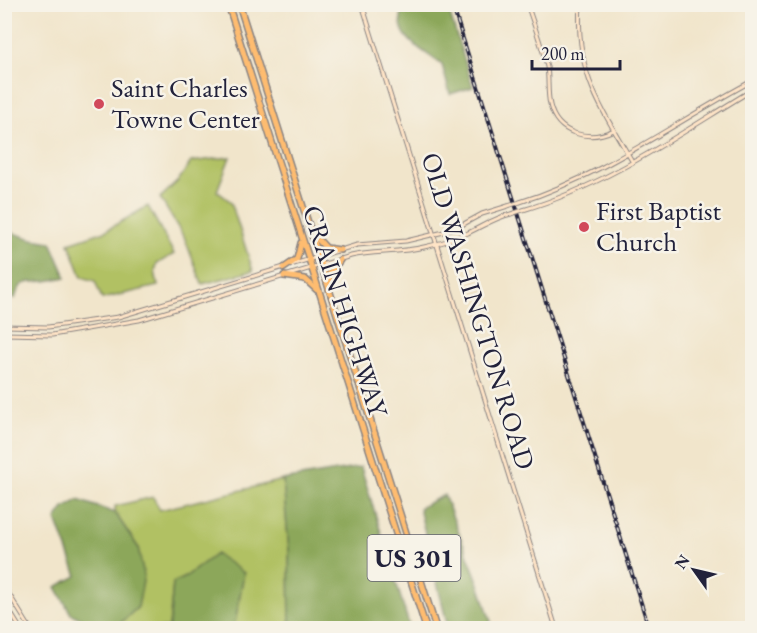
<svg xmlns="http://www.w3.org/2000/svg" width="757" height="633" viewBox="0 0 757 633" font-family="'EB Garamond',serif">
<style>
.green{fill:#b1c164;stroke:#6a7250;stroke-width:1.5}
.forest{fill:#8ca75a;stroke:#57644a;stroke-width:1.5}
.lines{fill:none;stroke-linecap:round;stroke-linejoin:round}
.secondary-casing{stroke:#8a8483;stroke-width:5}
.highway-casing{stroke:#8a8483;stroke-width:8}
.secondary{stroke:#ffe4c6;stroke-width:3}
.highway{stroke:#febc70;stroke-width:5}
.rail-casing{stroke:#22223b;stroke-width:4}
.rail{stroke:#f7f3e8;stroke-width:1.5;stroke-dasharray:4.5;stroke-linecap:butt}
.secondary-bridge-casing{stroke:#8a8483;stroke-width:5;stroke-linecap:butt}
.secondary-bridge{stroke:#ffe4c6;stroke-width:3}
.poi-dot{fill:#d1495b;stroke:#f7f3e8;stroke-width:2}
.labels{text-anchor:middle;stroke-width:5;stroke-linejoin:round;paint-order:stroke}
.shield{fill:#f7f3e8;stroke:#62616f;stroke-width:1.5}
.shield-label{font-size:26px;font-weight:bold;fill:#22223b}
.poi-label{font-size:27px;fill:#22223b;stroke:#f7f3e8;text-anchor:start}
.street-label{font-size:27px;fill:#22223b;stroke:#f7f3e8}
</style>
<rect width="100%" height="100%" fill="#f7f3e8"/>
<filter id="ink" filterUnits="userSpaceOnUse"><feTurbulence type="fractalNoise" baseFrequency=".0167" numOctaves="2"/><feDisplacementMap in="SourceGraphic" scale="12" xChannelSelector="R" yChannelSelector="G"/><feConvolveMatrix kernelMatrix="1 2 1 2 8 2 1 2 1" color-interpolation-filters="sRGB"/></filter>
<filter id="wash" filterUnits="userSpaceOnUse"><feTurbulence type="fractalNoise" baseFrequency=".008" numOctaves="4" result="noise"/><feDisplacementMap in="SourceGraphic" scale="24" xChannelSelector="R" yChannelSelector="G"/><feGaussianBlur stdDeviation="1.35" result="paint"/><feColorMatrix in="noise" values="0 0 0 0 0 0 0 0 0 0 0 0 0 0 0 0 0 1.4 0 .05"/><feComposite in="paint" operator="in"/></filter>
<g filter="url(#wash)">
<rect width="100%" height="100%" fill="#f1e5cb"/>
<g class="green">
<polygon points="230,157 217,191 231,202 253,271 202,284 185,239 160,198 178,181 191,162"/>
<polygon points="148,206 174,254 157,264 155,271 158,286 102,299 95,281 82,277 69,243 105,231"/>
<polygon points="283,480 289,550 290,628 234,628 244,573 216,555 185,577 173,583 169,628 115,628 138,607 138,547 115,513 115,506 153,497 160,510"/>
</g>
<g class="forest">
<path d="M404 5H447L473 87 450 94 442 65C420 47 391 38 404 5Z"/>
<path d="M4 230 32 239 51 242 66 277C60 278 53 280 46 281 29 283 20 278 15 299L9 298C10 281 17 254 5 240Z"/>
<polygon points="361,467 410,628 290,628 289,550 283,480"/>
<polygon points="444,495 479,584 493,628 448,628 419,508"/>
<polygon points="78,500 115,513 138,547 144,576 138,607 115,628 103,628 71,614 56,587 77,576 56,519 64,508"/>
<polygon points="216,554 244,573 234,628 169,628 173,583 185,577"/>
</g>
</g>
<g filter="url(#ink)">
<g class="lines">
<g class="secondary-casing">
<g id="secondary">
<path d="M362 4C427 212 492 420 556 628"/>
<path d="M527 4C534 25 542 46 547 67 549 80 547 92 550 105 557 135 589 142 614 130"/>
<path d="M580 4C575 72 600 106 632 161"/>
<polyline points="4,13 10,4"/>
<path d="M520 202C605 175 675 122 752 81"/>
<path d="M523 210C606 186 679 134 752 90"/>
<polyline points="4,326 48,327 118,317 357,245 406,241 444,232 460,226 482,214 508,206"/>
<path d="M4 334 52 335 139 320 351 256C375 251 400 253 424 247 439 244 454 239 468 233 483 226 494 218 511 214"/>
<polyline points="4,586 30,628"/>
<polyline points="4,602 20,628"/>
</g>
</g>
<g class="highway-casing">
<g id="highway">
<polyline points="228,4 426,628"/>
<polyline points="239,4 436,628"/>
<polyline points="315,236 326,248 340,250"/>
<polyline points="284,268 297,259 301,243"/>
<polyline points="284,276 305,279 317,290"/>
<polyline points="330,287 330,273 340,260"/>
</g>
</g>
<use href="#secondary" class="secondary"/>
<use href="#highway" class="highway"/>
<g class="rail-casing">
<polyline id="rail" points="452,4 649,628"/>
</g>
<use href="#rail" class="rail"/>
<g class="secondary-bridge-casing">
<g id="secondary-bridge">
<polyline points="508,206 520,202"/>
<polyline points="511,214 523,210"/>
</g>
</g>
<use href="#secondary-bridge" class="secondary-bridge"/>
</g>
</g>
<g class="poi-dot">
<circle cx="99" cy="104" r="6"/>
<circle cx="584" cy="227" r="6"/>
</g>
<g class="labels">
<rect class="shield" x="367.5" y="535" width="93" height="46" rx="4.5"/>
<g class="shield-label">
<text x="414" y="567">US 301</text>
</g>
<g class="poi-label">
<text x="111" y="97">Saint Charles<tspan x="111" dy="31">Towne Center</tspan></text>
<text x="596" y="220">First Baptist<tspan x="596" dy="31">Church</tspan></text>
</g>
<g class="street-label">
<text transform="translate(345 311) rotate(72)" y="9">CRAIN HIGHWAY</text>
<text transform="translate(478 311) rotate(73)" y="9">OLD WASHINGTON ROAD</text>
</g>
</g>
<rect width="757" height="633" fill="none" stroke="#f7f3e8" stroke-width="24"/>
<g transform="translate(694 570) rotate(304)" stroke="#f7f3e8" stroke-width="4.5" paint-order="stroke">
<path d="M0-4.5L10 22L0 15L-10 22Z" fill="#22223b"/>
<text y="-9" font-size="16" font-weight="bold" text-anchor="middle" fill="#22223b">N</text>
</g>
<path d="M532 60v9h88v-9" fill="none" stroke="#22223b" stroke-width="3"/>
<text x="541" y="60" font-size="18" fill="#22223b" stroke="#f7f3e8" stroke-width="4.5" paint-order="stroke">200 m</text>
</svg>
